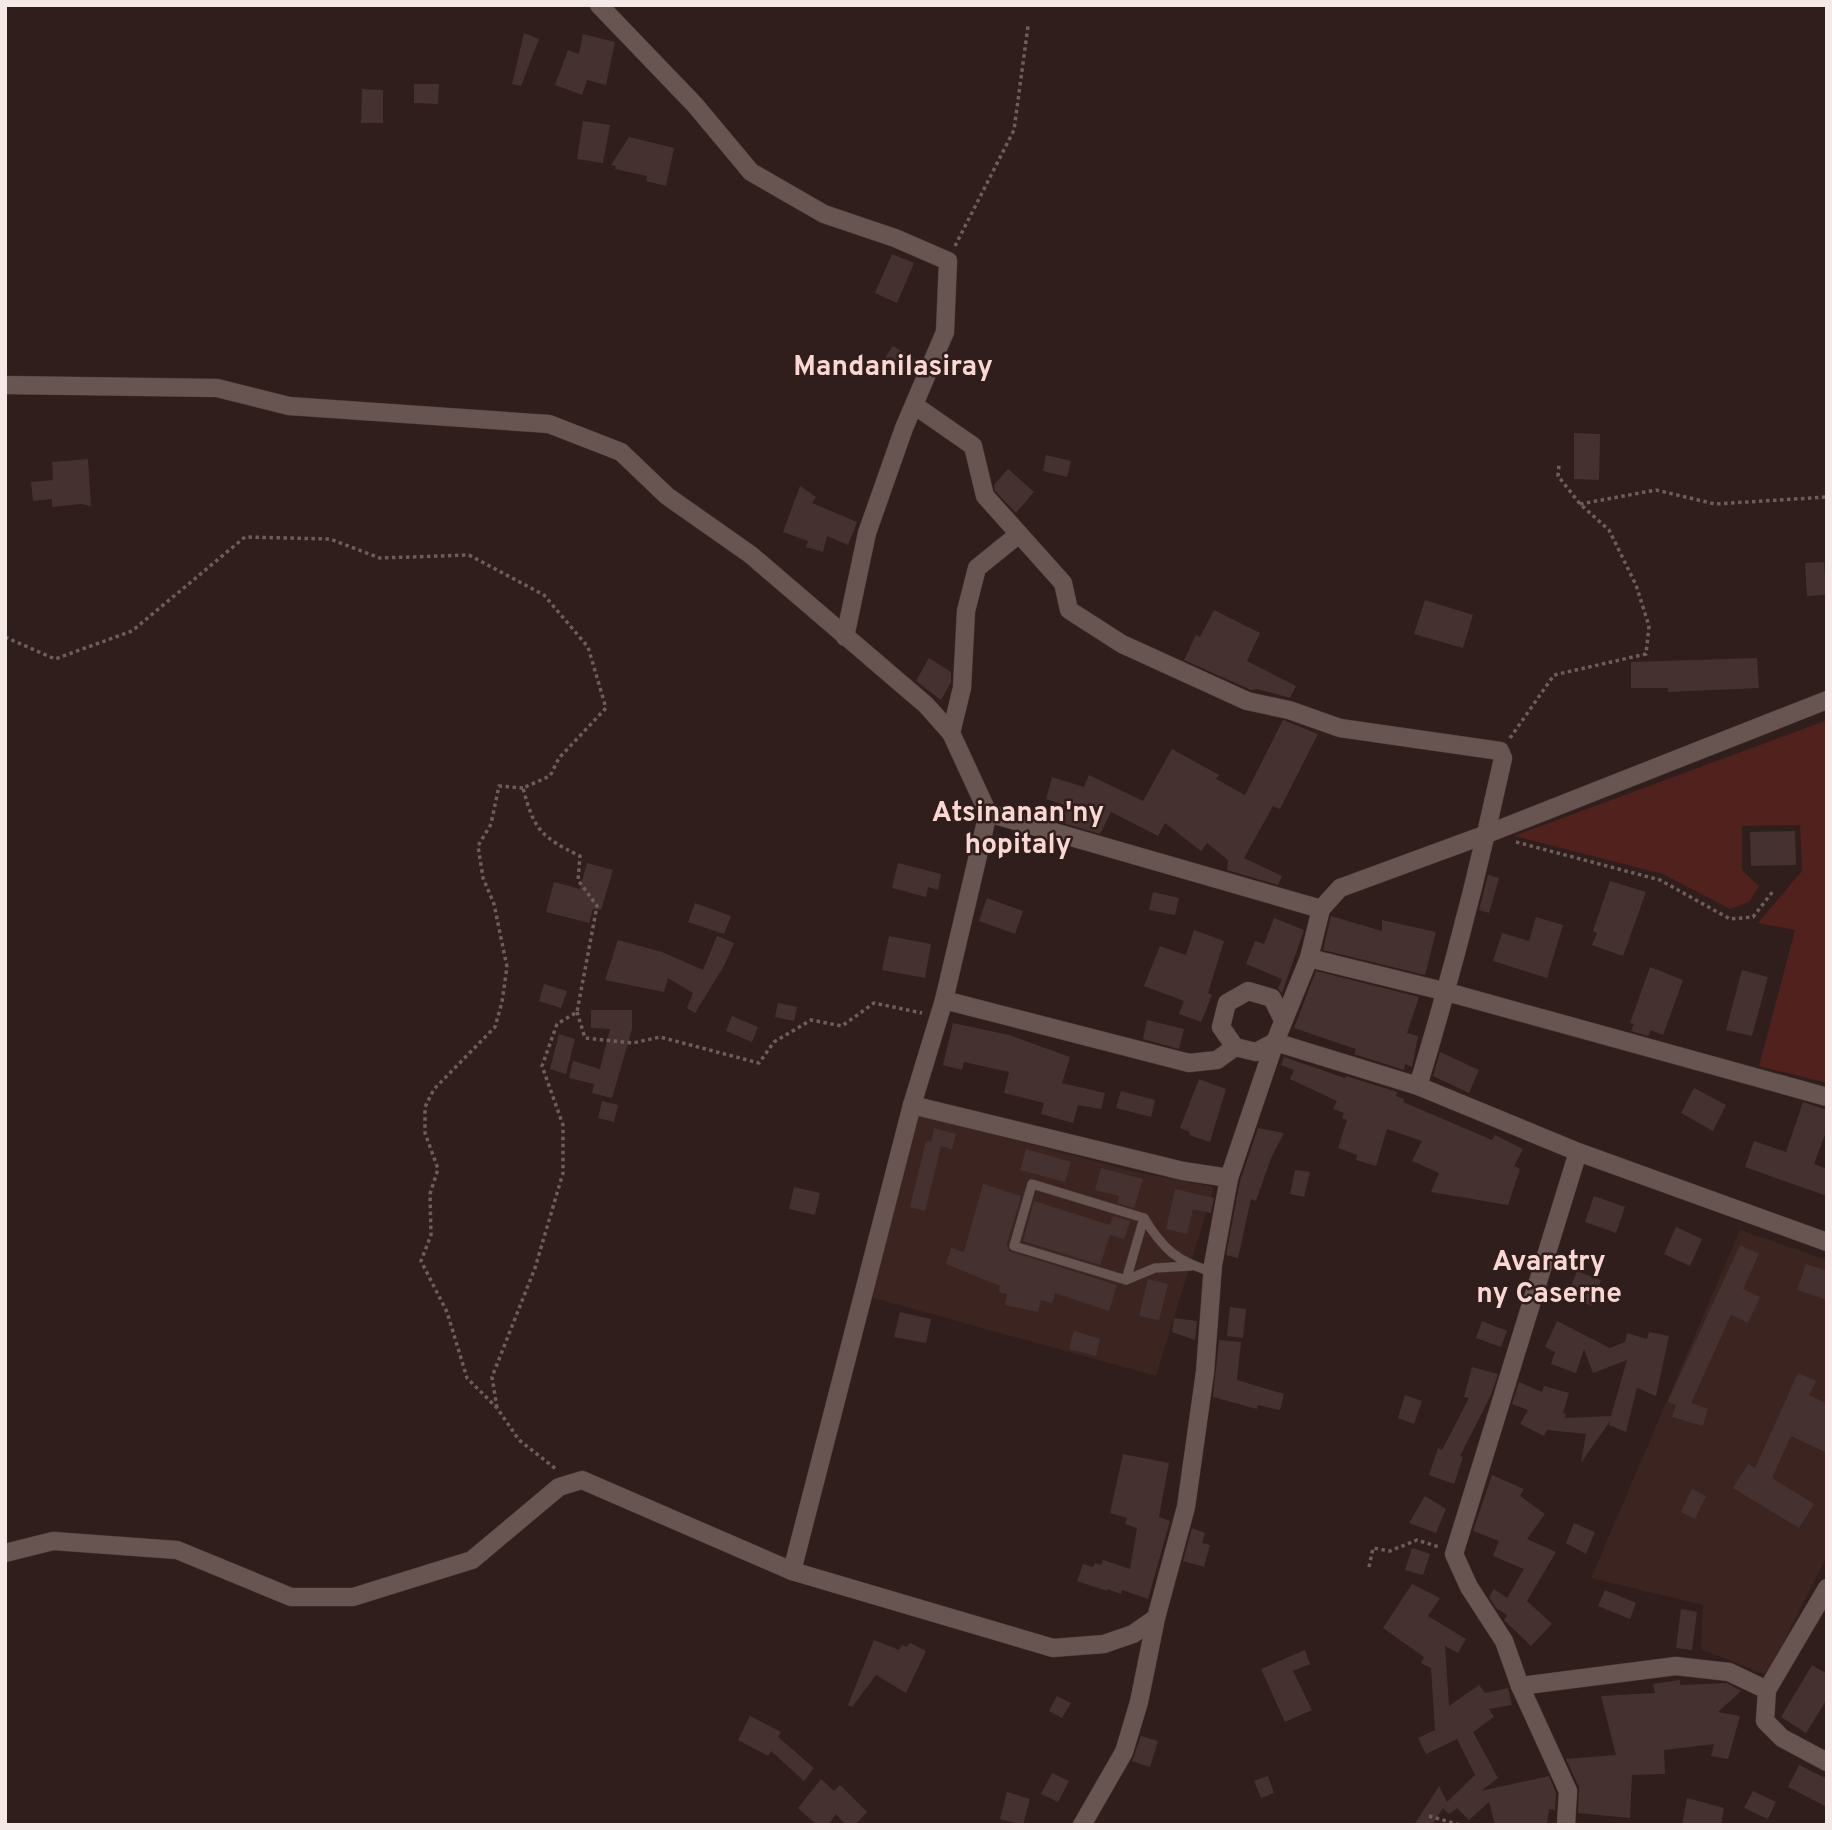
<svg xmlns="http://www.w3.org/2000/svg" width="1832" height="1830" viewBox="0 0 1832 1830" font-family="Overpass,sans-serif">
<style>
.built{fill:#3c2421}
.green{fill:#50211d}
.building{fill:#453230}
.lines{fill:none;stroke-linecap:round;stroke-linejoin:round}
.service-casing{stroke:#483a38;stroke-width:10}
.minor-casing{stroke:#483a38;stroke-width:19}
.path{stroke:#6d5d5b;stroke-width:3.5;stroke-dasharray:3.5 3.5;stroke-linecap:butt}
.service{stroke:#685451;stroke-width:9}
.minor{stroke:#685451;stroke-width:18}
.labels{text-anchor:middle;stroke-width:5;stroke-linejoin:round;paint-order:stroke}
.district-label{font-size:28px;font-weight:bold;fill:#fbd7d3;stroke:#2f1e1c}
</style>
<rect width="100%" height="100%" fill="#2f1e1c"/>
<g class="built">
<polygon points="915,1114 1132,1171 1214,1187 1156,1376 870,1297"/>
<polygon points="1740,1230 1827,1260 1827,1556 1767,1675 1701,1649 1703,1605 1591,1578"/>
</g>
<polygon class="green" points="1827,720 1827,1083 1759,1066 1795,930 1758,923 1802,871 1800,825 1742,826 1742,870 1759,886 1749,902 1730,909 1663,874 1514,836"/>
<g class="building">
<polygon points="524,33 539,39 521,86 512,84"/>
<polygon points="583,34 615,42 606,85 587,80 582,95 555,85 568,50 579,54"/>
<polygon points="414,84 439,84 438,104 414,103"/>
<polygon points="362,89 383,90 383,123 361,123"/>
<polygon points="583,121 610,125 603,163 577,159"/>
<polygon points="629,137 674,148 666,186 646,181 647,176 615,169 616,166 611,165"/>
<polygon points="892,254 914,263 897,303 875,293"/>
<polygon points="893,346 915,359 907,373 884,359"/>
<polygon points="1574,433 1600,434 1599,480 1574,479"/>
<polygon points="1046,455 1071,461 1067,477 1043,471"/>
<polygon points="88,459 91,506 81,504 52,507 52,499 33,501 31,482 53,480 52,462"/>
<polygon points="1008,469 1034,492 1016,513 995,491 994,485"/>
<polygon points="800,486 816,497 812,503 857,522 848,545 827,536 823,552 806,547 808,541 783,532"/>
<polygon points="1824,562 1826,595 1807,596 1805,563"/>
<polygon points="1425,600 1473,615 1463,648 1414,634"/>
<polygon points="1214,610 1260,633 1247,661 1296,686 1290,698 1257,689 1251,690 1184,660 1196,635 1200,637"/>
<polygon points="929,658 951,672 951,682 941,700 916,681"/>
<polygon points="1757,658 1759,688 1668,692 1668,688 1631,688 1631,662"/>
<polygon points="1283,720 1318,734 1280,809 1273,806 1244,858 1282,876 1278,885 1227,870 1228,860 1207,843 1201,851 1165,823 1158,836 1111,812 1100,834 1060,822 1068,806 1046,799 1052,777 1084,787 1089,775 1143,801 1172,749 1219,775 1216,779 1245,795"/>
<polygon points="1795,831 1796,865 1751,866 1750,832"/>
<polygon points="587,863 613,870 601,910 593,909 589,923 546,912 554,882 580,889"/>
<polygon points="898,863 941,874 938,890 928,887 926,897 892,888"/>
<polygon points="1488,875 1499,878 1489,913 1479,910"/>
<polygon points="1610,881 1646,892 1623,956 1592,945 1597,933 1593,931"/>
<polygon points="1153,892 1179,898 1175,915 1149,910"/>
<polygon points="987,898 1023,911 1015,934 979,921"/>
<polygon points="695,903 731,916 724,934 688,922"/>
<polygon points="1331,916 1382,931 1382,920 1436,932 1425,975 1323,950"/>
<polygon points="1536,917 1563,925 1547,978 1493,961 1502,933 1529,941"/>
<polygon points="1274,918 1304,930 1282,993 1278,989 1282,979 1246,964 1255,941 1264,944"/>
<polygon points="1194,930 1224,941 1208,993 1212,995 1201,1022 1179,1014 1184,1001 1144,986 1160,946 1186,955"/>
<polygon points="717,936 734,943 724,966 695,1013 687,1008 693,993 668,978 664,992 605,980 618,940 662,952 703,970"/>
<polygon points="889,936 931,944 925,978 882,970"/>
<polygon points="1650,967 1683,980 1663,1035 1651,1030 1648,1036 1631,1031 1634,1024 1630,1023"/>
<polygon points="1742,970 1768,977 1752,1036 1726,1030"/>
<polygon points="1316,971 1419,997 1407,1033 1418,1036 1412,1067 1405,1064 1404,1070 1354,1054 1356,1049 1294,1028"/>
<polygon points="544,984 567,991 561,1008 539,1001"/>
<polygon points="778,1003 797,1007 794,1021 775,1017"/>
<polygon points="591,1010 632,1010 632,1029 612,1098 592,1093 594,1084 569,1078 573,1061 600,1069 610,1029 591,1028"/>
<polygon points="732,1016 758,1027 752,1042 726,1031"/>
<polygon points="1147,1020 1184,1029 1179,1049 1143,1039"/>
<polygon points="953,1023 1009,1035 1070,1057 1062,1083 1105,1093 1101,1109 1078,1105 1073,1123 1041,1114 1044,1103 1004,1093 1009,1072 964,1062 962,1070 943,1065"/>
<polygon points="559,1034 575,1039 566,1074 550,1069"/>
<polygon points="1440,1052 1479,1070 1469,1093 1433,1076"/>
<polygon points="1284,1057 1345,1078 1346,1076 1397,1092 1396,1096 1404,1099 1403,1102 1492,1140 1495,1135 1523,1149 1514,1166 1520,1169 1508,1205 1431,1192 1439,1173 1412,1161 1422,1141 1387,1129 1376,1166 1356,1160 1357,1155 1338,1148 1347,1120 1342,1118 1344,1113 1333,1109 1337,1101 1290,1079 1294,1070 1281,1065"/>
<polygon points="1199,1079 1226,1089 1210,1142 1189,1135 1190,1132 1180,1128"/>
<polygon points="1694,1088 1726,1105 1713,1131 1681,1113"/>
<polygon points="1121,1091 1155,1100 1151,1117 1116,1108"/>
<polygon points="602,1101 618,1105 614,1122 598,1118"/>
<polygon points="1803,1102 1827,1110 1827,1129 1814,1164 1827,1169 1827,1196 1745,1167 1754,1141 1786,1152"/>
<polygon points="934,1128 956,1134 952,1149 941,1146 925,1211 910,1207 926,1141 931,1142"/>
<polygon points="1258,1128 1284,1133 1271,1158 1256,1201 1251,1199 1238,1258 1226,1255 1240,1181"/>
<polygon points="1026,1149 1071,1162 1065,1182 1020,1170"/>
<polygon points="1101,1168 1143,1179 1134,1208 1117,1203 1119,1196 1095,1190"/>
<polygon points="1295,1170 1310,1172 1304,1197 1290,1194"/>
<polygon points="983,1184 1021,1196 1007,1244 1009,1251 1117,1285 1109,1311 1055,1293 1052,1303 1041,1300 1038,1312 1005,1305 1007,1294 999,1292 1000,1286 946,1264 951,1248 964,1252"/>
<polygon points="794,1187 820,1193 815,1215 789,1209"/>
<polygon points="1175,1189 1214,1198 1211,1213 1193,1209 1187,1234 1166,1229"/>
<polygon points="1594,1196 1625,1207 1616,1233 1585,1222"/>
<polygon points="1034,1201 1110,1225 1113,1216 1130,1221 1124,1239 1110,1235 1100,1265 1023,1241"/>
<polygon points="1676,1227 1702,1239 1690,1266 1664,1254"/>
<polygon points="1740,1245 1759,1254 1743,1289 1760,1297 1748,1323 1731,1315 1691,1403 1708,1409 1703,1426 1672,1417 1676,1405 1668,1401"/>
<polygon points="1806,1264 1827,1271 1827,1300 1797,1290"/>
<polygon points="1577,1271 1601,1280 1592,1306 1567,1297"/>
<polygon points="1148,1279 1168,1284 1159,1320 1139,1316"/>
<polygon points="1230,1307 1246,1309 1243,1338 1227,1336"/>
<polygon points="900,1312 931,1319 926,1343 894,1337"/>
<polygon points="1174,1318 1197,1321 1195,1340 1172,1332"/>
<polygon points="1482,1321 1507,1331 1501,1347 1476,1338"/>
<polygon points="1557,1321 1610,1348 1625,1342 1627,1333 1647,1339 1649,1332 1669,1336 1656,1396 1637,1388 1626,1432 1609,1425 1610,1421 1581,1463 1586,1434 1547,1430 1544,1436 1520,1424 1528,1410 1512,1404 1519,1382 1542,1392 1544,1386 1569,1393 1563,1413 1566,1414 1565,1418 1611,1416 1627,1360 1593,1373 1584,1349 1576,1373 1551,1364 1555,1352 1545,1347"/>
<polygon points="1074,1331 1100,1339 1096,1356 1069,1349"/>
<polygon points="1219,1340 1241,1342 1237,1380 1284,1394 1280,1410 1258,1405 1257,1409 1213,1397"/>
<polygon points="1472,1367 1498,1374 1491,1395 1460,1456 1463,1457 1454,1484 1429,1475 1438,1448 1442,1450 1469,1398 1464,1397"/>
<polygon points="1798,1373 1816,1381 1809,1395 1827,1404 1827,1453 1791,1436 1772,1478 1814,1504 1799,1528 1733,1488 1748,1464 1755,1468"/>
<polygon points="1405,1395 1422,1401 1414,1424 1398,1418"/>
<polygon points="1123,1454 1169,1463 1159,1517 1170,1521 1148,1599 1122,1590 1121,1594 1107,1589 1107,1591 1077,1581 1083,1564 1093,1567 1095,1563 1101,1565 1103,1560 1130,1569 1137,1528 1125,1524 1127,1518 1110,1513"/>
<polygon points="1492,1475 1524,1489 1520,1496 1545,1514 1527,1539 1556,1552 1527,1601 1552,1624 1531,1646 1504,1620 1507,1615 1496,1608 1489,1597 1494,1589 1507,1598 1524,1569 1493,1556 1499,1541 1473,1531"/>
<polygon points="1692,1489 1706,1496 1695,1519 1681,1512"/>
<polygon points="1425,1496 1446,1509 1436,1533 1409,1523"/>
<polygon points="1574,1523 1595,1532 1586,1554 1566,1543"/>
<polygon points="1192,1528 1205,1533 1202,1543 1210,1545 1204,1567 1183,1561"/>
<polygon points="1412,1548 1430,1554 1423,1575 1405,1570"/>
<polygon points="1412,1584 1440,1598 1428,1616 1466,1639 1458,1653 1445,1646 1449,1706 1479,1685 1485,1693 1508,1688 1512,1705 1489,1709 1494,1717 1473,1732 1498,1778 1481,1791 1549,1776 1556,1793 1555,1810 1549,1809 1547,1825 1495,1825 1489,1802 1469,1820 1457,1808 1449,1814 1443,1808 1432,1825 1414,1825 1439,1786 1447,1802 1475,1775 1457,1739 1426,1754 1418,1738 1435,1730 1431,1668 1421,1663 1424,1657 1383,1628"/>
<polygon points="1605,1590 1636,1603 1630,1619 1598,1606"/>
<polygon points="1681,1609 1697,1612 1692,1650 1676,1648"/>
<polygon points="874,1640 899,1650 902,1645 907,1647 910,1643 926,1651 906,1693 876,1675 852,1707 848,1705"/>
<polygon points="1305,1650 1310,1664 1293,1671 1312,1710 1285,1722 1261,1669"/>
<polygon points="1812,1665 1827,1674 1827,1699 1806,1733 1781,1717"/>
<polygon points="1680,1680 1680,1685 1727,1683 1741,1691 1718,1712 1740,1716 1728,1759 1711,1756 1714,1744 1664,1750 1665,1774 1632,1775 1630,1818 1578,1813 1579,1787 1566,1759 1616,1755 1601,1696 1655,1693 1653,1684"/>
<polygon points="1057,1696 1071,1703 1062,1718 1049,1711"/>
<polygon points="750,1716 781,1732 778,1737 814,1768 804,1781 771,1751 768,1756 738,1740"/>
<polygon points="1141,1736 1158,1741 1150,1767 1132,1761"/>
<polygon points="1799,1765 1827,1779 1827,1807 1788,1787"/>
<polygon points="1052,1773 1069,1781 1058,1802 1041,1794"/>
<polygon points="1268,1776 1274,1793 1261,1798 1254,1781"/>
<polygon points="821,1779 834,1791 840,1785 867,1812 855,1825 846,1825 836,1814 828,1825 817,1825 798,1808"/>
<polygon points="1753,1791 1776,1802 1768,1819 1744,1808"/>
<polygon points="1007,1792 1030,1799 1023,1825 1000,1819"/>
<polygon points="1687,1798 1724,1808 1721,1825 1682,1825"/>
</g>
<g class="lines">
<g class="service-casing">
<g id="service">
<path d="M1191 1266 1155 1268 1126 1280 1014 1246 1032 1184 1144 1218C1163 1249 1177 1262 1213 1272"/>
<polyline points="1126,1280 1144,1218"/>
</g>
</g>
<g class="minor-casing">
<g id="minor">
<polyline points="599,5 695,105 751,172 824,214 895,238 948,261 945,332 904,428 867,533 845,637"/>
<polyline points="5,385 217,388 289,406 549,424 621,452 667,496 751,555 926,705 951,733 988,813 944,1000 912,1105 792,1571"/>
<path d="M914 405 973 446 985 496 1063 583 1069 610 1122 644 1247 701 1289 710 1340 728 1500 751 1503 758C1479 869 1451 978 1418 1086"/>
<polyline points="951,733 962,688 966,611 977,568 1019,534"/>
<polyline points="988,813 1321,909"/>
<polyline points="1309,958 1447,992 1827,1097"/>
<polyline points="944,1000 1189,1063 1217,1060 1235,1047"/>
<polyline points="1283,1020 1272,998 1248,991 1227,1003 1221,1027 1235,1047 1256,1052 1275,1042 1418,1086 1578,1152 1827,1242"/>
<polyline points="912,1105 1183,1171 1229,1178"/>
<polyline points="1578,1152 1454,1554 1469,1587 1504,1641 1520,1686 1676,1666 1729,1672 1767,1690"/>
<polyline points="5,1553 53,1541 177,1550 291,1597 353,1597 472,1560 559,1487 582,1480 792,1571 1053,1648 1104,1644 1133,1634 1156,1618"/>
<polyline points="1827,1588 1767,1690 1765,1721 1782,1738 1827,1762"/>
<polyline points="1520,1686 1568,1791 1566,1825"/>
<polyline points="1082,1825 1124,1752 1139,1702 1156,1618 1186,1507 1205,1372 1213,1265 1229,1178 1275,1042 1309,958 1321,909 1340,888 1487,834 1827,700"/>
</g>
</g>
<g class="path">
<polyline points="955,246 1014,130 1028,26"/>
<polyline points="1580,504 1656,490 1715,504 1827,497"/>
<path d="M5 637 55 659 132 631 245 537 330 539 380 558 469 555 544 595 588 647 606 708 559 758 550 776 523 788C534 830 541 837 580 856L578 880 597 906 577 1012 557 1024 542 1066 563 1125V1173L535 1268 492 1377 497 1408"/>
<polyline points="1510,738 1554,675 1646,654 1649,626 1636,585 1609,530 1580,504 1558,476 1559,465"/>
<polyline points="523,788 499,786 491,824 478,846 483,878 494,904 507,967 502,1002 495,1027 434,1089 425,1107 425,1133 438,1169 430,1194 431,1235 421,1261 447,1312 467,1378 497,1408 519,1440 556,1469"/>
<polyline points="1516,842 1660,880 1730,919 1753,917 1774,890"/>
<polyline points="577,1012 585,1038 633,1043 660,1037 759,1063 774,1042 811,1020 842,1026 874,1003 922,1013"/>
<polyline points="1369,1567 1373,1548 1390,1551 1417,1540 1439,1547"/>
<polyline points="1429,1816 1460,1825"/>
<polyline points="1478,1825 1481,1825"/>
</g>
<use href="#service" class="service"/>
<use href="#minor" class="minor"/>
</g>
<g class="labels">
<g class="district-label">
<text x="893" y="375">Mandanilasiray</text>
<text x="1018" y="821">Atsinanan'ny<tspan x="1018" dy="32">hopitaly</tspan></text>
<text x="1549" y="1270">Avaratry<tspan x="1549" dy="32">ny Caserne</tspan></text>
</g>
</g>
<rect width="1832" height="1830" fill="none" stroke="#f5e9e7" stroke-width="14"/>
</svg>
